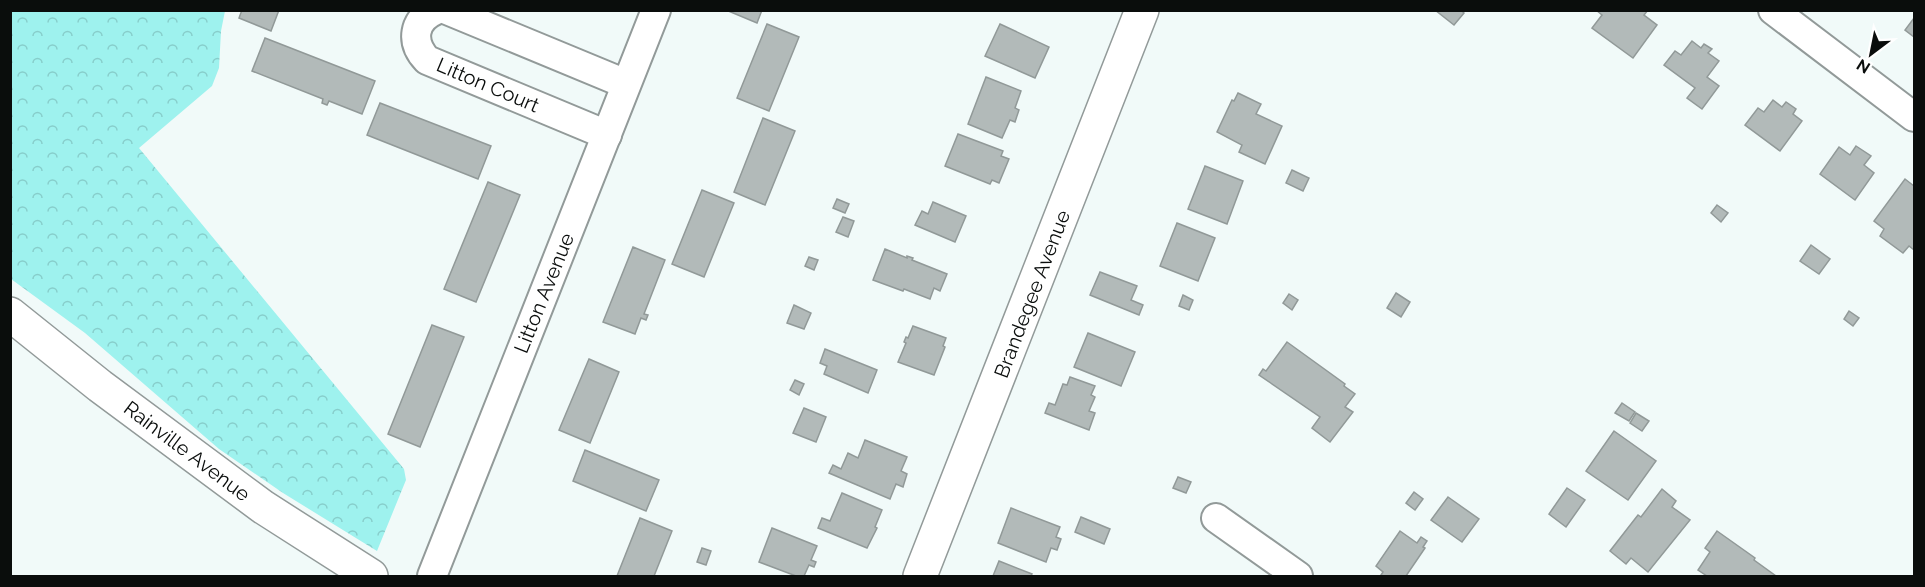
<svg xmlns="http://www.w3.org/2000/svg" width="1925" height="587" viewBox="0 0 1925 587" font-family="Raleway,sans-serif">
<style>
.forest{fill:url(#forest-crowns)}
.building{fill:#b2bab9;stroke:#919998;stroke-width:1.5}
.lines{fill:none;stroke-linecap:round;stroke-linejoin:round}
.minor-casing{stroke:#929a99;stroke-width:32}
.tertiary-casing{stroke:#929a99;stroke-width:36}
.secondary-casing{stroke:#929a99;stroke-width:36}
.minor{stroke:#fff;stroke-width:28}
.tertiary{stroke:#fff;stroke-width:33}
.secondary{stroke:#fff;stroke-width:33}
.labels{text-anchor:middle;stroke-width:4.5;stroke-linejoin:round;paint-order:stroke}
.street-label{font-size:20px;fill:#0a0d0c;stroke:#fff}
</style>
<defs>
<pattern id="forest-crowns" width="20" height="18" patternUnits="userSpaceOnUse" patternTransform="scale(1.5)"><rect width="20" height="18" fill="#9ef2ee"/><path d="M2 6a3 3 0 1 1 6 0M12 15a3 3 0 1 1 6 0" fill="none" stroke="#87cecb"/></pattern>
</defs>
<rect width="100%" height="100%" fill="#f1faf9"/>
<polygon class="forest" points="11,10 225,11 221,31 219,68 212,86 139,148 404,469 406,480 377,551 283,493 219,449 85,333 11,279"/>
<g class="building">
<polygon points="242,10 279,10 271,31 239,18"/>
<polygon points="726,10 762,10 757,23"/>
<polygon points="1435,10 1461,10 1464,13 1454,25"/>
<polygon points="1596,10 1648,10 1644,15 1657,25 1633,58 1592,28 1602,15"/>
<polygon points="1914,18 1914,37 1905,30"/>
<polygon points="767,24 799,37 769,111 737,98"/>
<polygon points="1000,24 1049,47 1035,78 985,56"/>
<polygon points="265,38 375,81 362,114 329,101 327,105 322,103 323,99 252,71"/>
<polygon points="1692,41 1701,48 1704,44 1712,49 1708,53 1719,61 1707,77 1719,86 1702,109 1687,98 1695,88 1664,65 1675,51 1681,55"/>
<polygon points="986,77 1021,91 1015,108 1019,110 1015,122 1010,120 1002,138 968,124"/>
<polygon points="1238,93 1261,104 1256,114 1282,126 1265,164 1239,152 1242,145 1217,132 1232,100 1234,101"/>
<polygon points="1773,100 1782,107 1786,102 1796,109 1793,114 1802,121 1780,151 1745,125 1758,108 1764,112"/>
<polygon points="380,103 491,146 478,179 367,135"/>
<polygon points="763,118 795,131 765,205 734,192"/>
<polygon points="958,134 1003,151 1001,156 1009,159 999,183 992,180 990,184 945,166"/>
<polygon points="1856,146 1871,156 1864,165 1874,173 1855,200 1820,174 1839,147 1850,155"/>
<polygon points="1205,166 1243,181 1227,224 1188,209"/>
<polygon points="1292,170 1309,178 1303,191 1286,183"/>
<polygon points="1905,179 1914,186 1914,250 1909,246 1903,253 1880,236 1884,229 1874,221"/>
<polygon points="488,182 520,195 476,302 444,289"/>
<polygon points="702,190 734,203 704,277 672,264"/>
<polygon points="837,199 849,204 845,213 833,208"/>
<polygon points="933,202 966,216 955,242 915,225 922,211 928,214"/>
<polygon points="1717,205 1728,213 1721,222 1711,213"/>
<polygon points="843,217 854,221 848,237 836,232"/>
<polygon points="1177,223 1215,238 1198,281 1160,266"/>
<polygon points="1811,245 1830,259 1819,274 1800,261"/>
<polygon points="633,247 665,260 644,314 648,315 646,320 641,318 635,334 603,322"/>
<polygon points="885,249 907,258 907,256 913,258 912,260 947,274 940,291 934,288 930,299 904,289 903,291 873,280"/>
<polygon points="809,257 818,260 814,270 805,266"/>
<polygon points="1100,272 1137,286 1131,300 1143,305 1139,315 1090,295"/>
<polygon points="1396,293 1410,302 1401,317 1387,308"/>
<polygon points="1289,294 1298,300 1292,310 1283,303"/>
<polygon points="1183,295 1193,300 1189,310 1179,306"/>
<polygon points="794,305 811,313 804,329 787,323"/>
<polygon points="1849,311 1859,318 1853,326 1844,319"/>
<polygon points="432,325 464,337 420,447 388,434"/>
<polygon points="913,326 946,338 943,346 945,347 934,375 898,362 906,343 904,342 906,337 908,338"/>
<polygon points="1088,333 1135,352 1121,386 1074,367"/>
<polygon points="1287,342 1345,384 1344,386 1355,394 1345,407 1353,412 1330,442 1312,428 1320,417 1259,375 1263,369 1266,371"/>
<polygon points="825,349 877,370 868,393 824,374 827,366 820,363"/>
<polygon points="589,359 619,372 590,443 559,430"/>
<polygon points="1070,377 1095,386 1091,395 1095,397 1089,411 1095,413 1089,430 1045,413 1049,403 1055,405 1063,384 1067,385"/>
<polygon points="795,380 804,384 799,395 790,390"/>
<polygon points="1622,403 1635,412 1629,421 1615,413"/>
<polygon points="804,408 826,417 816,442 793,433"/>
<polygon points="1636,413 1649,421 1642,431 1630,423"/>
<polygon points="1614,431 1656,461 1628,500 1586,471"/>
<polygon points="865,440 907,457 901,471 907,474 903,487 896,484 890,499 829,473 833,465 841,469 848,453 858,458"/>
<polygon points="585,450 659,480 646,511 573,481"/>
<polygon points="1178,477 1191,482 1186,493 1173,488"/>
<polygon points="1567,488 1585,500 1566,527 1549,514"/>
<polygon points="1662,489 1676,501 1672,507 1690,520 1648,572 1631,558 1626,564 1610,551 1638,515 1641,517"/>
<polygon points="1414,492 1423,499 1415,510 1406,503"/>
<polygon points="842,493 882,510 875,527 877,528 867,548 818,528 822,518 830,521"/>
<polygon points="1448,497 1479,519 1462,542 1431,520"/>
<polygon points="1011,508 1060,527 1056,537 1061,539 1057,550 1051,548 1046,562 998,543"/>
<polygon points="1081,517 1110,529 1104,544 1075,532"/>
<polygon points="640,518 672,531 654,576 617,576"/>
<polygon points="772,528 817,546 811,560 816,562 814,567 809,565 804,576 796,576 759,562"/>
<polygon points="1400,531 1417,543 1421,537 1427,541 1423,547 1425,548 1406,576 1383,576 1381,575 1383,572 1376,566"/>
<polygon points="1717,531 1755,558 1754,560 1776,576 1707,576 1698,570 1710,552 1705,548"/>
<polygon points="702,548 711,551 706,565 697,562"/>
<polygon points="999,561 1032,574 1031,576 993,576"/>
</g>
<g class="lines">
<g class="minor-casing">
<g id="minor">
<path d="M436 10C413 20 410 42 427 60L607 135"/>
<polyline points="447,10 626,84"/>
<polyline points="1773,10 1914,117"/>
<polyline points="1216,518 1298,576"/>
<polyline points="432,576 656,10"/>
</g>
</g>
<g class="tertiary-casing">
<polyline id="tertiary" points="920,576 1142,10"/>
</g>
<g class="secondary-casing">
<polyline id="secondary" points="10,314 100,386 263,507 371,576"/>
</g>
<use href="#minor" class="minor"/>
<use href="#tertiary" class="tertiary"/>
<use href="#secondary" class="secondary"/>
</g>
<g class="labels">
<g class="street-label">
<text transform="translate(488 85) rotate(23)" y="7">Litton Court</text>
<text transform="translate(544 293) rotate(-68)" y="7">Litton Avenue</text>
<text transform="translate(1032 294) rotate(-69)" y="7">Brandegee Avenue</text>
<text transform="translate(187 451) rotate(37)" y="7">Rainville Avenue</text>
</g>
</g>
<rect width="1925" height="587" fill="none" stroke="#0a0d0c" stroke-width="24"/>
<g transform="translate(1871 54) rotate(212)" stroke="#ffffff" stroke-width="4.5" paint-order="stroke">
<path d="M0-4.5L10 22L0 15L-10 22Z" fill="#0a0d0c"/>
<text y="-9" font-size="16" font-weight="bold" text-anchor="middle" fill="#0a0d0c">N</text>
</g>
</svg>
